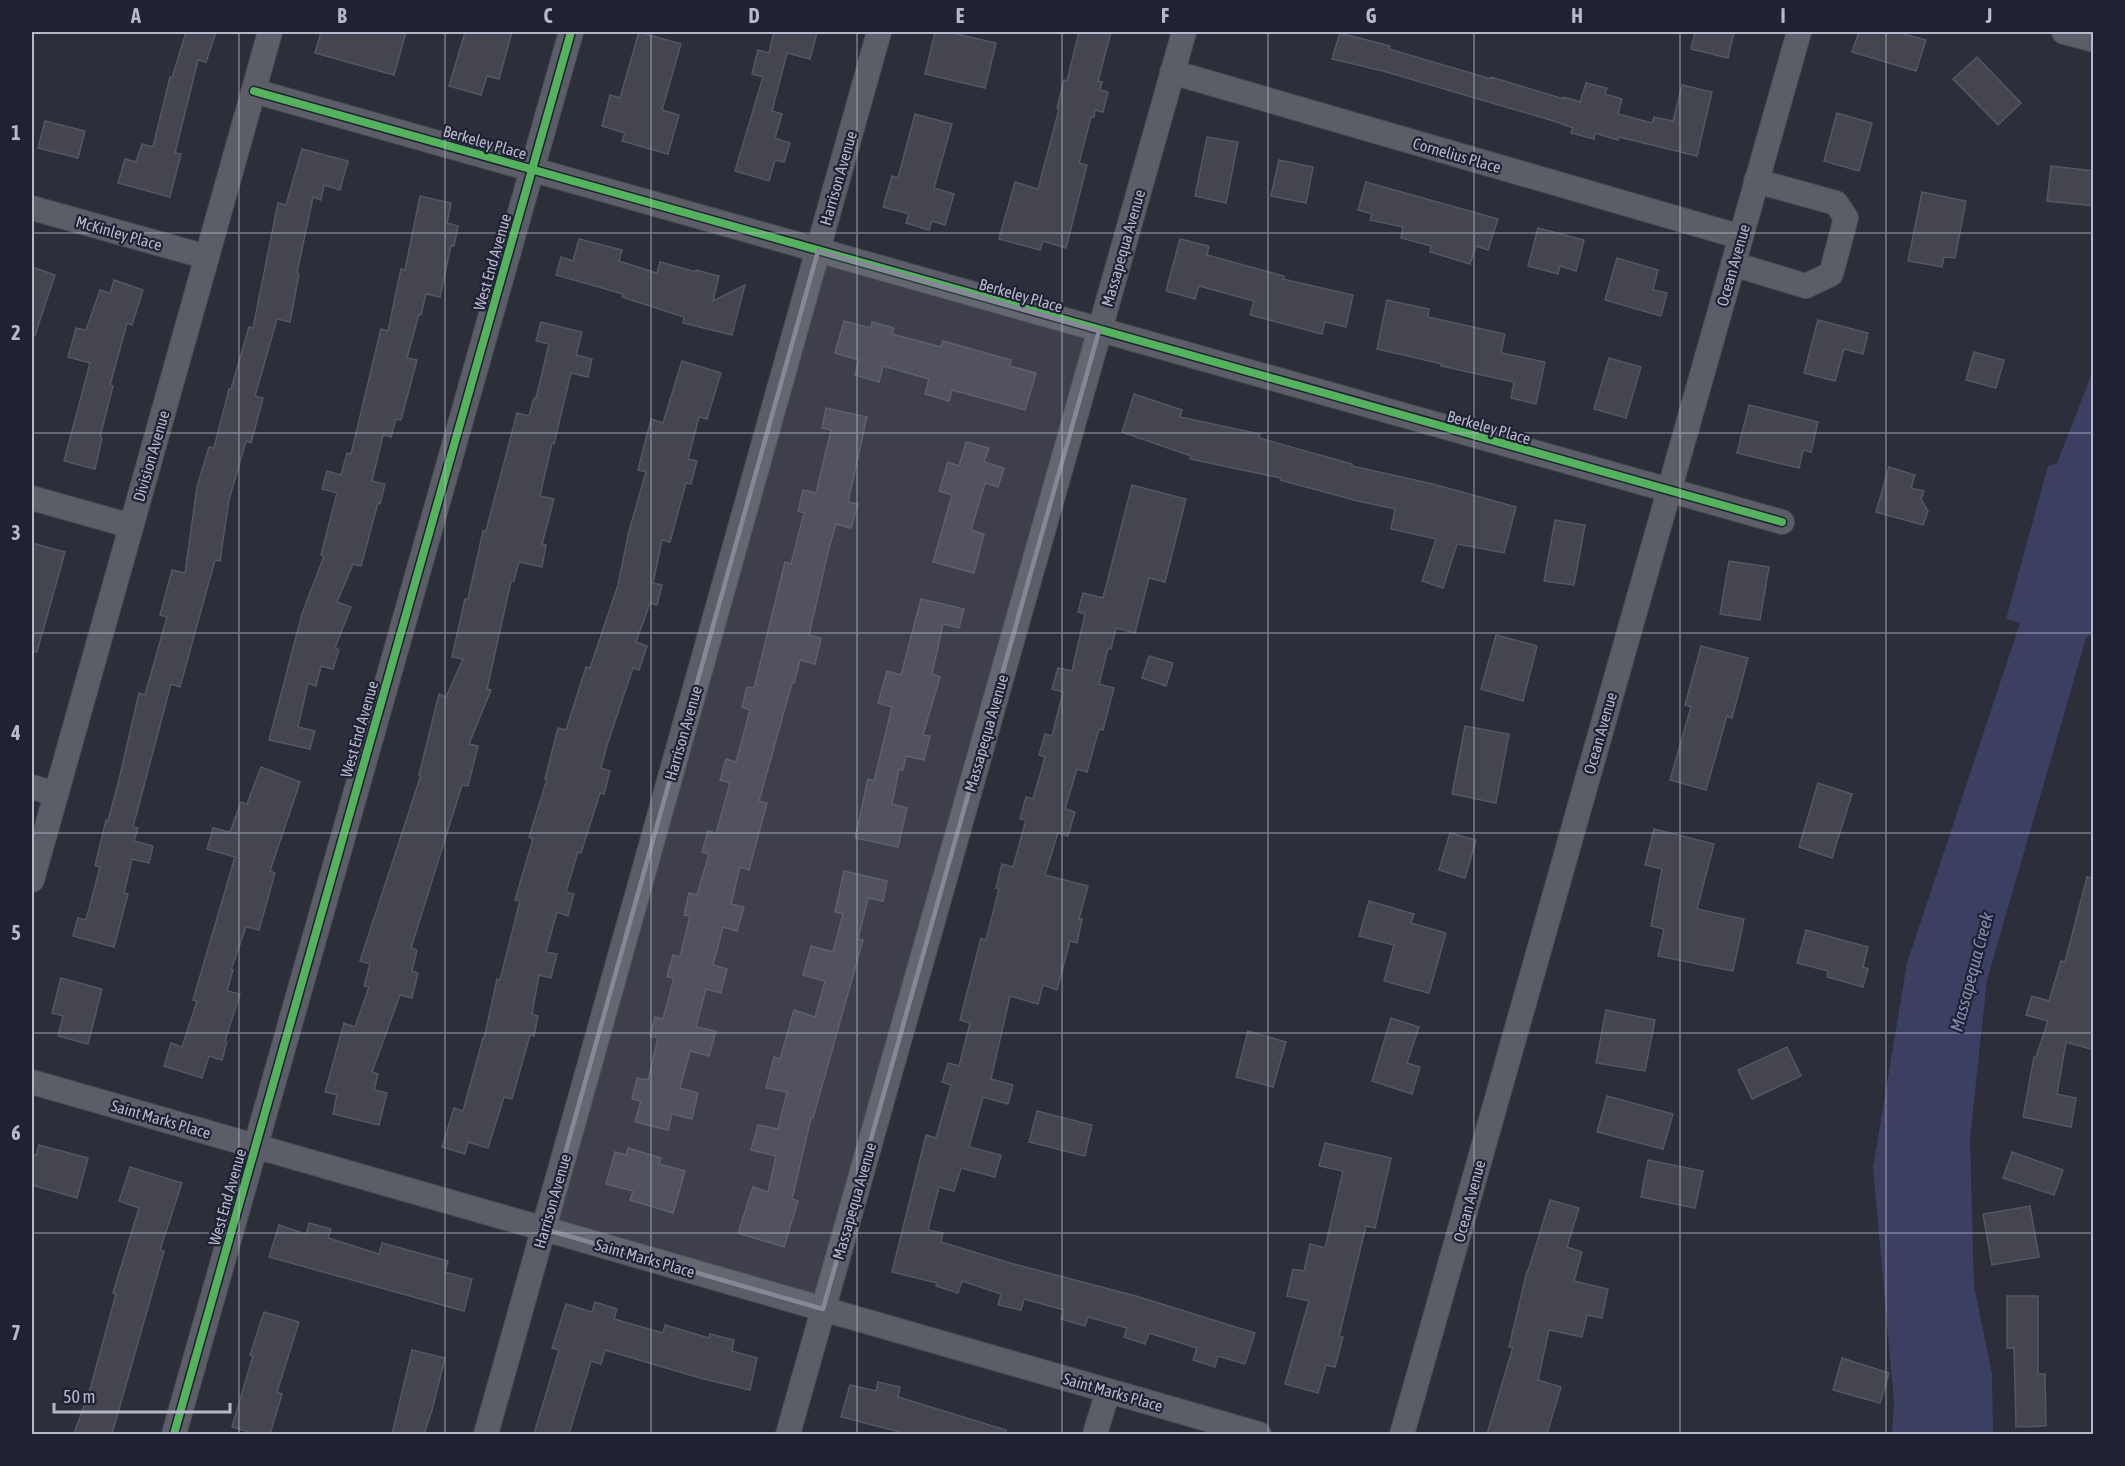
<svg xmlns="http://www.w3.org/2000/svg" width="2125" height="1466" viewBox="0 0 2125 1466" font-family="'Asap Condensed',sans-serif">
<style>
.water{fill:#3b4063}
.building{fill:#44454f;stroke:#545661;stroke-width:1.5}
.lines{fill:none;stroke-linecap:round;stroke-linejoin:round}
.minor-casing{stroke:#484a52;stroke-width:26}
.minor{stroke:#5c5e67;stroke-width:24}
.cycleway-casing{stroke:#1f2234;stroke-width:11}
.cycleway{stroke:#56b35d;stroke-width:8}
.marked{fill:#868897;fill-opacity:0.2;stroke:#868897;stroke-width:4.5;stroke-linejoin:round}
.grid{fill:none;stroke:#b7b9ca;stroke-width:1.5;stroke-opacity:0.55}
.labels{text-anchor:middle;stroke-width:4.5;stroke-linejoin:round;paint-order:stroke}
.street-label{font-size:16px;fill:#b7b9ca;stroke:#1f2234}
.water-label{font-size:18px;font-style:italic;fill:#878db4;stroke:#1f2234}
.neatline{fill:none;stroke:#b7b9ca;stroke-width:2}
.grid-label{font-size:20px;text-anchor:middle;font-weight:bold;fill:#b7b9ca}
</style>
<rect width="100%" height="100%" fill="#2c2e39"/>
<polygon class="water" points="2093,371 2093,633 2086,638 1987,980 1970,1138 1974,1286 1992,1374 1993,1434 1892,1434 1894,1401 1873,1168 1907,963 2020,623 2006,619 2048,466 2057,463"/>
<g class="building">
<polygon points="186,32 216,32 206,62 198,60 175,153 181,154 170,197 118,183 125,159 136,162 142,144 153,147 170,77 172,78"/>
<polygon points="321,32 406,32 394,75 315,53"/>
<polygon points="465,32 512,32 499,79 487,76 481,95 449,86"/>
<polygon points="639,32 681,44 662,110 679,115 668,154 622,141 625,133 602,126 610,95 620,98"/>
<polygon points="774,32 817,32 810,59 787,53 772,111 782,114 775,138 790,143 784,162 775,160 769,181 735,171 763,77 752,74 758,50 769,53"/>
<polygon points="935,32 948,32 996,43 985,88 925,74"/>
<polygon points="1079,32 1111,32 1098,81 1102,82 1100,90 1108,92 1103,112 1095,110 1094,117 1091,117 1079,163 1087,165 1066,248 1043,241 1040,250 999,239 1015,182 1038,189 1059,109 1057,108 1064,80 1067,81"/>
<polygon points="1695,32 1734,32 1728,58 1691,49"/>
<polygon points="1859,32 1897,32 1926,40 1916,71 1852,52"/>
<polygon points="1340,33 1390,46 1389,49 1491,79 1491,77 1564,99 1564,97 1580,102 1586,83 1607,88 1605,94 1622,99 1618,114 1652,123 1654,117 1673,121 1682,85 1712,92 1697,156 1619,137 1618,140 1595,133 1594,139 1571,133 1573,128 1557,122 1383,71 1332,59"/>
<polygon points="1977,57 2021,103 1998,125 1953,79"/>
<polygon points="1837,113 1872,123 1859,171 1824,161"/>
<polygon points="915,114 952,124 934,188 954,194 945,225 932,221 929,230 906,223 909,214 883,207 892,176 898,178"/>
<polygon points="45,121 85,131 78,158 38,148"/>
<polygon points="1207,137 1238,142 1226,203 1195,196"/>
<polygon points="302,149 348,161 340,190 324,185 321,200 313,197 297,273 299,274 290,322 277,319 255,396 263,398 251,443 246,441 229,500 220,561 215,560 180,687 171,684 133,827 138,828 134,841 153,846 149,863 132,859 124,893 128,894 114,947 73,936 78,918 86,920 100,867 95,866 106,820 108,821 119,780 139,693 145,695 167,617 160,615 172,570 185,573 197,487 209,447 214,448 229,389 231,389 249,327 253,328 278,203 286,205"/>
<polygon points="1279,160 1313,167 1306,203 1271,196"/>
<polygon points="2051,166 2094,171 2094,206 2047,201"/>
<polygon points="1366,182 1498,219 1488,250 1476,246 1470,264 1430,252 1431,246 1401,238 1403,227 1370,220 1372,214 1358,210"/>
<polygon points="1922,192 1966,201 1955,258 1944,257 1942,267 1908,261"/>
<polygon points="420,196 451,203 447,223 458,226 454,246 451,245 440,297 426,294 421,315 419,314 407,358 417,360 401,420 396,419 391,437 383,435 372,481 385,484 380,504 378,503 361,566 353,564 337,602 351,607 335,648 339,650 333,669 321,666 316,686 308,683 298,727 315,731 310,749 269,740 302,614 324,556 321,555 337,493 322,489 327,471 341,475 347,453 351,454 381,329 388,331 401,269 405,270"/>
<polygon points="1538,228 1584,240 1576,271 1560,266 1558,274 1528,266"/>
<polygon points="579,239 622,250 619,261 657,273 660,262 696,272 696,270 719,276 713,301 745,285 732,335 683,323 684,317 622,297 623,294 556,275 561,257 573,261"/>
<polygon points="1180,239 1209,246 1207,255 1284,276 1283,279 1353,295 1346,327 1325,322 1322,334 1250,315 1254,301 1199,286 1195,299 1166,291"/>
<polygon points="1617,258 1658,270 1653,290 1667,293 1661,316 1605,300"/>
<polygon points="32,267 55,275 35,335 32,334"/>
<polygon points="114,280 143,290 132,325 127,323 110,385 113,386 100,437 102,438 95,469 64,461 90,363 68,357 76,328 86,330 100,290 110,293"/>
<polygon points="1387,300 1429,309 1428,317 1505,334 1501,353 1545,362 1536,404 1511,398 1514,382 1441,366 1442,364 1377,349"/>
<polygon points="1818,320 1868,333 1863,354 1844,349 1835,381 1804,373"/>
<polygon points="844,321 871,328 872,322 894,328 892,334 941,347 943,341 1011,360 1010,366 1036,373 1025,410 952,390 949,401 925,394 929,379 883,366 879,382 855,375 859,360 835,353"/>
<polygon points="541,322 582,332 576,355 592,359 588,377 571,373 554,444 552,443 540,496 554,499 542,544 546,545 542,567 519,562 514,581 511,581 487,689 491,690 469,744 478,746 468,786 462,785 411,948 417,950 412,971 418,973 412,998 400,995 372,1072 378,1074 374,1090 387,1093 379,1125 333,1114 337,1095 325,1092 344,1023 355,1027 369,987 364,986 370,964 360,961 421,775 419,775 439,694 446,697 463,659 452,657 465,599 468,599 483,531 486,531 517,413 529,416 534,398 536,398 549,344 536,341"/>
<polygon points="1974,352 2004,360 1996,388 1966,380"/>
<polygon points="1609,358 1641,367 1626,418 1594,409"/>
<polygon points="682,361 721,373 707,419 699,417 688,459 697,461 691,484 686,483 670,542 662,540 653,583 662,585 657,605 650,603 636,642 647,646 639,670 633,668 607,745 601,768 610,771 604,794 600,793 581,853 578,852 566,892 574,894 568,916 557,912 546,952 557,954 551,978 539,975 532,1014 538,1016 534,1036 530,1035 512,1099 504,1097 488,1148 468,1142 465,1154 442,1147 454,1108 463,1111 483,1038 484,1039 497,979 500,980 520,901 515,900 533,839 529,837 547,779 545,779 558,728 566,730 586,667 590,668 618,585 629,531 646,472 638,470 651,419 663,423"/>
<polygon points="1134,394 1182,410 1180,417 1260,434 1259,438 1352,464 1352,466 1433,484 1516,507 1504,553 1457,544 1443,588 1422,581 1436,539 1391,529 1395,509 1358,501 1280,480 1281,478 1190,459 1191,456 1122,432"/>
<polygon points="1749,405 1818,422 1811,452 1803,450 1799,468 1737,453"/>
<polygon points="826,408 867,417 848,502 858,504 851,528 836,524 829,548 809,635 821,638 815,664 800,660 794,683 792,683 759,801 767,803 749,870 740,867 731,904 744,907 737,931 723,927 713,965 727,969 721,993 706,989 696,1027 716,1031 709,1056 690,1051 680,1088 698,1093 692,1119 672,1114 668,1130 635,1122 641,1101 632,1099 637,1078 648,1080 658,1038 650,1036 655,1017 663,1019 674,978 667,977 673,955 680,957 690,916 684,915 689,893 697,895 709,854 702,852 708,831 716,833 730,783 720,780 726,759 736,762 750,710 742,707 747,687 754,688 785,562 791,564 804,513 798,511 803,490 816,493 831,430 822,428"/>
<polygon points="966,442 989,448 984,462 1004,468 998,487 985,483 971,530 984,534 974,573 933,562 952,495 939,491 948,462 959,466"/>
<polygon points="1889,467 1915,475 1911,488 1924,491 1921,499 1928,511 1923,525 1876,512"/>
<polygon points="1132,485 1186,499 1165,582 1149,578 1135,633 1116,628 1111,649 1108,648 1099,684 1114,688 1103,730 1099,729 1087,772 1077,769 1065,809 1075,812 1068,836 1058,833 1045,875 1088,886 1079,919 1082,919 1077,943 1070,941 1057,990 1043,985 1038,1004 1010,996 991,1079 1013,1085 1008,1104 983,1097 969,1147 1001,1155 995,1177 961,1168 954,1191 939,1187 928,1230 943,1233 941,1242 1010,1263 1136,1296 1255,1333 1245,1364 1218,1356 1215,1367 1193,1360 1197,1348 1149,1333 1145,1344 1124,1337 1127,1328 1088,1317 1085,1326 1061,1319 1064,1310 1024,1299 1021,1310 998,1305 1001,1294 962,1281 958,1293 936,1286 937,1283 892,1272 926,1135 936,1138 951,1085 942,1082 948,1063 959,1066 970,1023 960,1020 981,938 986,940 999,889 996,888 1002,864 1013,867 1026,820 1020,819 1026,797 1033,799 1045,757 1039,755 1045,734 1052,736 1063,692 1052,689 1058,668 1072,671 1085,614 1078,612 1083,593 1103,598"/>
<polygon points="1555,520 1585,525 1574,585 1544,581"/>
<polygon points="32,543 65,552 37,652 32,651"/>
<polygon points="1729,561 1769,567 1760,620 1720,614"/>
<polygon points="921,599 964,609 959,628 943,624 932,674 940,677 923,735 930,736 924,760 906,756 903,770 899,769 892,804 907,808 898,847 855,838 868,779 874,781 892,707 878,703 887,671 901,675"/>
<polygon points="1496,635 1537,646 1523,701 1481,689"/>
<polygon points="1701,646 1748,658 1732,718 1727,716 1706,790 1670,780 1691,707 1685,705"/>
<polygon points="1149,656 1173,663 1166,686 1142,678"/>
<polygon points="1465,726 1509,734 1496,803 1452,794"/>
<polygon points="261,767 300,782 270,871 275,873 259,930 246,927 231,970 233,970 227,991 240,994 225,1041 227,1042 222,1060 209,1056 202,1078 164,1066 171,1043 182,1047 197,1001 193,1000 235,857 207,849 213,828 230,832 241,802 247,804"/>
<polygon points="1818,783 1852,794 1832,858 1799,847"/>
<polygon points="1654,829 1714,844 1697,909 1744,919 1733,971 1658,956 1664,929 1651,926 1662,869 1645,865"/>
<polygon points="1450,833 1476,840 1465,878 1439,870"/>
<polygon points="844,871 887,881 883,901 868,898 858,939 863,940 813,1118 811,1118 792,1199 798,1201 784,1247 738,1233 753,1187 768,1192 776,1156 751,1150 758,1125 778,1129 787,1092 766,1088 774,1057 780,1059 794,1010 815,1017 825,981 803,975 811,946 833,952 843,914 835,912"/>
<polygon points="2087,877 2094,878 2094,1050 2066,1042 2057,1094 2076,1098 2071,1127 2023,1117 2034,1057 2036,1057 2048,1021 2026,1015 2032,996 2049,1001 2061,961 2065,962"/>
<polygon points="1369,901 1414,914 1411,923 1446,933 1429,993 1384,981 1394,945 1359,936"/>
<polygon points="1806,930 1868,947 1863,967 1868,969 1863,987 1827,977 1828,971 1797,963"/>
<polygon points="61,978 102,989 88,1044 58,1036 63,1016 52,1013"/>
<polygon points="1606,1010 1655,1020 1645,1071 1596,1063"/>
<polygon points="1391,1018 1419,1027 1407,1063 1420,1067 1412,1094 1372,1081"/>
<polygon points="1248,1031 1286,1042 1273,1087 1236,1077"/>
<polygon points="1787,1047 1801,1076 1752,1099 1738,1070"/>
<polygon points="1607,1096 1673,1114 1663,1149 1597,1132"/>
<polygon points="1037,1111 1092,1125 1085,1156 1029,1142"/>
<polygon points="1325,1143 1391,1158 1375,1228 1366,1226 1339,1336 1343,1337 1335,1367 1326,1365 1318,1393 1285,1384 1309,1301 1287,1296 1293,1269 1304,1271 1310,1244 1325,1248 1343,1171 1319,1166"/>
<polygon points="39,1145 88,1158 77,1198 32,1185 32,1154 36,1155"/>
<polygon points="628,1148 661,1158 659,1164 685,1171 673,1213 630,1200 633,1191 606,1184 615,1152 626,1155"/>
<polygon points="2012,1152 2063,1170 2054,1195 2003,1178"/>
<polygon points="1648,1160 1703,1171 1695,1208 1641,1197"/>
<polygon points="130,1167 182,1183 160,1250 164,1251 112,1434 74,1434 91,1386 116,1294 113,1293 139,1208 119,1201"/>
<polygon points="1550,1200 1579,1208 1567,1247 1582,1252 1574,1281 1608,1289 1602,1318 1587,1315 1582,1337 1549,1330 1538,1380 1561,1387 1547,1434 1487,1434 1513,1347 1509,1347 1527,1271 1528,1271"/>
<polygon points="2030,1206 2039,1257 1992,1265 1983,1214"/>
<polygon points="309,1223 331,1229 328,1238 379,1254 382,1243 448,1261 445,1272 472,1279 464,1311 269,1257 279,1225 306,1234"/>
<polygon points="2007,1296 2038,1296 2038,1374 2045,1374 2046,1426 2016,1427 2014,1348 2007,1348"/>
<polygon points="595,1302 617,1309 614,1319 663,1333 665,1325 709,1338 710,1334 734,1340 732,1351 757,1358 750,1390 700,1378 605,1350 601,1364 591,1361 569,1434 534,1434 559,1350 552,1348 566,1304 592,1312"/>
<polygon points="264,1312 299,1322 277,1392 282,1394 270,1434 256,1434 232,1427 253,1356 250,1355"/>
<polygon points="412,1350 445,1358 432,1410 424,1434 392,1434"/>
<polygon points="1842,1358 1889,1373 1880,1403 1833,1390"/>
<polygon points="878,1382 900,1387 898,1397 1006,1430 1006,1434 908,1434 841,1417 850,1385 876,1391"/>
</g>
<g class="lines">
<g class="minor-casing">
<g id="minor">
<polyline points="2064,32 2094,40"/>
<polyline points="1172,72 1741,237"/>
<polyline points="254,91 1782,522"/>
<polyline points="32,208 207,257"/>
<polyline points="1733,264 1806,286 1831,274 1846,218 1836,203 1756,181"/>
<polyline points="32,498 131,526"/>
<polyline points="32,787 56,794"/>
<polyline points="32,880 270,32"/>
<polyline points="32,1082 1259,1434"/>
<polyline points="174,1434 571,32"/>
<polyline points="486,1434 879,32"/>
<polyline points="788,1434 1184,32"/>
<polyline points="1095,1434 1108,1391"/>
<polyline points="1402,1434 1799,32"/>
</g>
</g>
<use href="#minor" class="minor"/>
<g class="cycleway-casing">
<g id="cycleway">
<polyline points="254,91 1782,522"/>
<polyline points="174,1434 571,32"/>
</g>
</g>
<use href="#cycleway" class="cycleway"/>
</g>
<path class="marked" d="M818 251 1099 331 823 1309 544 1229Z"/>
<path class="grid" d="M239 32V1434M445 32V1434M651 32V1434M857 32V1434M1062 32V1434M1268 32V1434M1474 32V1434M1680 32V1434M1886 32V1434M32 233H2094M32 433H2094M32 633H2094M32 833H2094M32 1033H2094M32 1233H2094"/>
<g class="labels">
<g class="street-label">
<text transform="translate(485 142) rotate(16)" y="6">Berkeley Place</text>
<text transform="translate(1457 155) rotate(16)" y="6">Cornelius Place</text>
<text transform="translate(838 178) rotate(-74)" y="6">Harrison Avenue</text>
<text transform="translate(119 233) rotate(16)" y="6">McKinley Place</text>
<text transform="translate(1123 248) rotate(-74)" y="6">Massapequa Avenue</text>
<text transform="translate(492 262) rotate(-74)" y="6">West End Avenue</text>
<text transform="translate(1733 265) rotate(-74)" y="6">Ocean Avenue</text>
<text transform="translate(1021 295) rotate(16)" y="6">Berkeley Place</text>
<text transform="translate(1489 427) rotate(16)" y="6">Berkeley Place</text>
<text transform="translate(151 456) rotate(-74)" y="6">Division Avenue</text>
<text transform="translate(359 729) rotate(-74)" y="6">West End Avenue</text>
<text transform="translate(683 733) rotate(-74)" y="6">Harrison Avenue</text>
<text transform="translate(986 733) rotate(-74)" y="6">Massapequa Avenue</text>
<text transform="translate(1600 733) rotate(-74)" y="6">Ocean Avenue</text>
<text transform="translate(161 1119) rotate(16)" y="6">Saint Marks Place</text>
<text transform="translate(227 1197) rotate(-74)" y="6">West End Avenue</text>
<text transform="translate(552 1201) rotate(-74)" y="6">Harrison Avenue</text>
<text transform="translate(854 1201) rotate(-74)" y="6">Massapequa Avenue</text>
<text transform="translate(1469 1201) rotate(-75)" y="6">Ocean Avenue</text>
<text transform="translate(645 1258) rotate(16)" y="6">Saint Marks Place</text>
<text transform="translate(1113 1392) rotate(16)" y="6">Saint Marks Place</text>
</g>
<g class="water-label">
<text transform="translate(1972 972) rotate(-75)" y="6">Massapequa Creek</text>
</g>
</g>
<rect width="2125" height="1466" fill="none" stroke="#1f2234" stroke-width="66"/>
<path d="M54 1403v9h176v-9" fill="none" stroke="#b7b9ca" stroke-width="3"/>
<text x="63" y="1403" font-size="18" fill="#b7b9ca" stroke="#1f2234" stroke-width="4.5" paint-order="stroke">50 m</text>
<rect x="33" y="33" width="2059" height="1400" class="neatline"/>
<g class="grid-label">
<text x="136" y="23">A</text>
<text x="342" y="23">B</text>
<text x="548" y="23">C</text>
<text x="754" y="23">D</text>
<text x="960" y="23">E</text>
<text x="1165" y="23">F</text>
<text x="1371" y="23">G</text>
<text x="1577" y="23">H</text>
<text x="1783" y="23">I</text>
<text x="1989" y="23">J</text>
<text x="16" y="140">1</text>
<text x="16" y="340">2</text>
<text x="16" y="540">3</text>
<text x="16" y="740">4</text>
<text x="16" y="940">5</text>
<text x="16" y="1140">6</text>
<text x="16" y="1340">7</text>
</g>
</svg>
